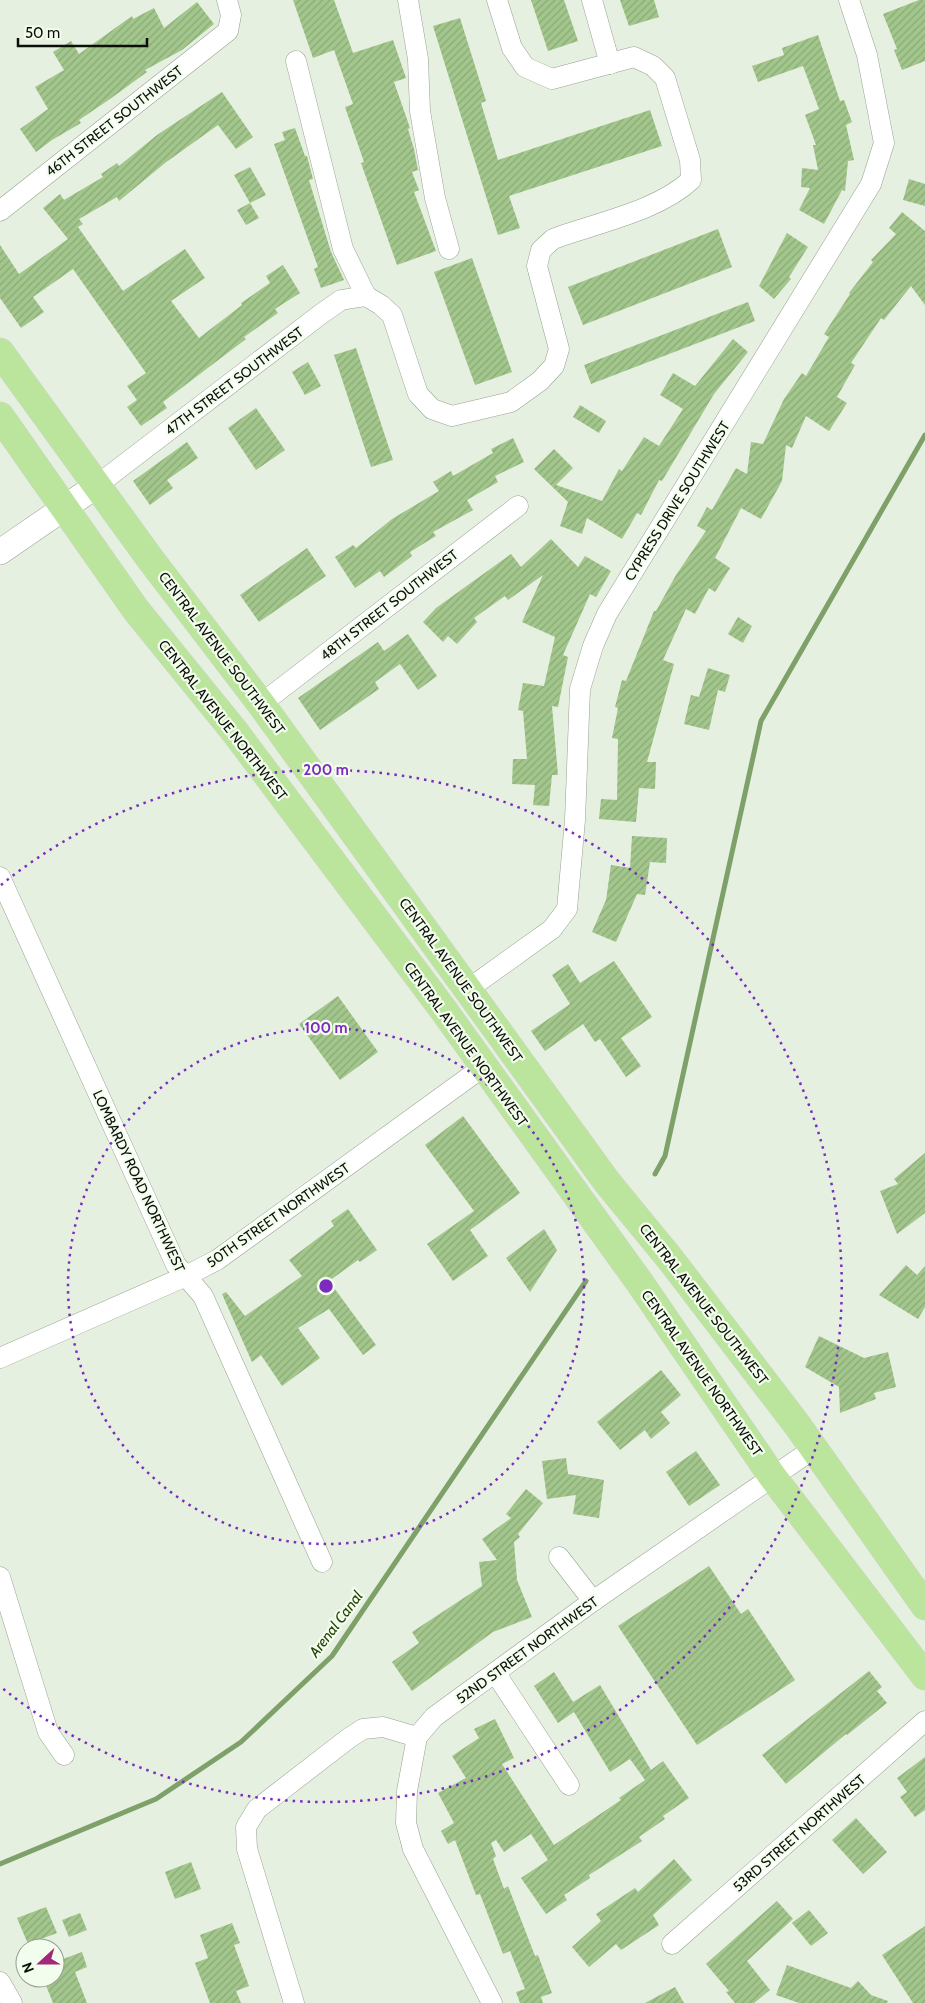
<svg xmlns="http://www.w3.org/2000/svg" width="925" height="2003" viewBox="0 0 925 2003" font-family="Cabin,sans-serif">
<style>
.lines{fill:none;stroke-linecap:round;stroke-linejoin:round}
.stream{stroke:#7ea069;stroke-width:5}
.building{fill:url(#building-hatch)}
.minor-casing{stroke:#98a192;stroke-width:21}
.tertiary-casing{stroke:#98a192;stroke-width:26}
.primary-casing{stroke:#d3d4d3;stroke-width:29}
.minor{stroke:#fff;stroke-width:20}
.tertiary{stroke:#fff;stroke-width:25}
.primary{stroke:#bbe49c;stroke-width:28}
.ring{fill:none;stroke:#7b2cbf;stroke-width:2.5;stroke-dasharray:2.5 5}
.labels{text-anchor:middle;stroke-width:4.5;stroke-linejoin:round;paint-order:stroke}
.street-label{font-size:14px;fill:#0b0e09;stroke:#f3fded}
.water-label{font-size:15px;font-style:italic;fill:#244406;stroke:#f3fded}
.centre{fill:#7b2cbf;stroke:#f3fded;stroke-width:2.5}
.ring-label{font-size:15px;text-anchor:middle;font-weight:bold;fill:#7b2cbf;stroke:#f3fded;stroke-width:4.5;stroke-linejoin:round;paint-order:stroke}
</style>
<defs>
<pattern id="building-hatch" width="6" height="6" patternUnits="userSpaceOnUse" patternTransform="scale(1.25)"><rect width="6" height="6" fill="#a2c68c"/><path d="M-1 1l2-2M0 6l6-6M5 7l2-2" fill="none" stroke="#8aa977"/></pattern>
</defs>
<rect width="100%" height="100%" fill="#e6f0e0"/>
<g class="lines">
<g class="stream">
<polyline points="655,1174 665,1156 761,721 925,435"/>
<polyline points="0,1864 156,1799 241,1742 332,1656 586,1281"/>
</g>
</g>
<g class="building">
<polygon points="293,0 334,0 353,53 393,40 406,78 394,82 410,128 408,129 414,149 418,170 412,172 419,190 414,192 436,251 397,265 361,163 364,162 345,107 353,104 334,50 313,58"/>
<polygon points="531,0 564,0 578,41 548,51"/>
<polygon points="620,0 654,0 659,17 629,26"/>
<polygon points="919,0 925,0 925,61 902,70 894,50 897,49 883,14"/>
<polygon points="197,2 214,24 182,50 145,70 147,72 110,99 79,120 81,123 52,140 36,152 20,129 48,109 35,87 64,70 53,52 71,41 79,54 132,16 133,19 154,8 164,28"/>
<polygon points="460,18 486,101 481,103 498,160 650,110 662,146 509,196 520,228 498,235 433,26"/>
<polygon points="818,35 840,101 844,100 852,122 846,125 854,160 848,161 845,191 842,190 824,224 799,210 810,188 801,187 802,168 818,170 813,145 816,145 805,115 819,109 803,66 758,82 752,66 784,55 782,48"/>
<polygon points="222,92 253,137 236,149 218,125 165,163 119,201 117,197 79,219 83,224 78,227 123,291 185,249 205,278 171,301 199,338 242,305 241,303 270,283 266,276 283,265 300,293 275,309 278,313 244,337 246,339 163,402 167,408 141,426 127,407 137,400 127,386 146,373 73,269 33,297 44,312 21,328 0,298 0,245 19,274 68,239 43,208 60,194 64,200 103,177 101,174 117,163 119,166 157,135"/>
<polygon points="295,128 305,156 307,156 313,179 309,180 331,252 344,280 321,288 314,269 318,267 274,144 285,140 282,132"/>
<polygon points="250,167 266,195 250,203 259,218 246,225 237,210 250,203 234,175"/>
<polygon points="909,179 925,184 925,206 903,200"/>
<polygon points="902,212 925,231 925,305 911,286 884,320 881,318 851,363 855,365 837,397 847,403 829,431 806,416 792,448 786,445 782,481 761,519 741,508 715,558 730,568 715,592 709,588 695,614 686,609 663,660 674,664 647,762 656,762 655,789 639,788 636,822 599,819 601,799 617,800 618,739 612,738 618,708 615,707 622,680 626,681 654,611 656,611 676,575 706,531 697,526 707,507 712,510 736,468 747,474 751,442 763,444 784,399 802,373 806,376 829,337 824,334 850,294 849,293 873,262 871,260 896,234 889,228"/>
<polygon points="718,229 732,267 583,325 568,287"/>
<polygon points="787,233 808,247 789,277 791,279 774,299 759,286"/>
<polygon points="472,258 512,372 475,385 434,272"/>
<polygon points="748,302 755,321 591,384 584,365"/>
<polygon points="733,339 748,352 714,394 662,481 659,480 641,515 637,513 622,539 587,518 582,534 560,526 568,502 534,469 554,449 573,468 556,485 602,501 619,469 622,471 644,437 659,446 683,409 660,395 673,373 695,386"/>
<polygon points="356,348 393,460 371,467 334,355"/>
<polygon points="308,362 321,386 305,395 292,372"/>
<polygon points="580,405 606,421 599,433 573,417"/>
<polygon points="256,408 285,450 256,470 228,428"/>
<polygon points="513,438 524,462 495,476 498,482 467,500 473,510 433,532 436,536 410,552 412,556 384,577 380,571 355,588 335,557 353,545 356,548 392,519 439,491 433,482 451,471 453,476 493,453 491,449"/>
<polygon points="187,442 198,458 167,480 173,488 150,505 133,481"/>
<polygon points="551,539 578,567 585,556 611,571 596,597 590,594 563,655 568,657 558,707 552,706 558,775 552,775 549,806 533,805 535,785 512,784 513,759 527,759 523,711 518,710 523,683 544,686 555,637 522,622 543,575 508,600 505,596 474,618 477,622 457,644 448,636 443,642 423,622 436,608 511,554 521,567"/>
<polygon points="307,548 326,576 259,622 240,595"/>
<polygon points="738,617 752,626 743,643 728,634"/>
<polygon points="408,634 437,676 418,690 400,664 375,682 379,689 320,730 298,698 378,642 384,651"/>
<polygon points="708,668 730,675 725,692 718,690 709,730 684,724 691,695 699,697"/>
<polygon points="632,836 667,838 666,863 650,862 645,895 637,894 616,942 592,932 606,900 611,865 630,868"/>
<polygon points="614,961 652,1017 621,1038 641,1066 626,1077 600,1039 595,1042 583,1024 545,1051 531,1031 570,1004 552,975 568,964 580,983"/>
<polygon points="338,996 378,1052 340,1080 299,1024"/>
<polygon points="463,1116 520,1193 470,1230 488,1256 453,1281 427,1244 474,1211 425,1145"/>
<polygon points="925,1153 925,1213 897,1234 880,1191 898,1184 894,1179"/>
<polygon points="348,1209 377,1250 360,1262 358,1260 329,1281 376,1345 363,1355 329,1309 298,1328 320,1358 282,1386 261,1355 252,1362 222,1294 226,1292 245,1316 302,1276 289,1260 334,1226 331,1221"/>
<polygon points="544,1229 557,1250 530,1292 506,1258"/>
<polygon points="906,1265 917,1275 925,1266 925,1307 918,1319 879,1295"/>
<polygon points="819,1336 864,1358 888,1352 896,1387 874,1393 876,1399 840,1413 839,1387 805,1367"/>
<polygon points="661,1370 681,1395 661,1412 670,1423 651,1439 645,1430 620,1450 597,1422"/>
<polygon points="696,1451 720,1485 689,1506 666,1472"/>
<polygon points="566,1458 568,1474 604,1480 599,1518 573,1514 576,1495 547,1499 542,1461"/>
<polygon points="526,1489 543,1503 518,1534 520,1537 514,1542 517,1580 532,1617 493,1632 412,1691 392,1662 419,1643 412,1632 482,1586 479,1562 497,1560 482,1539 511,1518 506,1514"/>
<polygon points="709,1566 741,1614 748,1609 795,1680 697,1745 618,1626"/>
<polygon points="869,1671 882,1687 877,1691 887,1703 847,1735 846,1734 786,1784 762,1755"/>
<polygon points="554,1672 573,1702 600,1685 651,1770 663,1761 689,1798 663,1816 665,1819 639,1837 642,1841 589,1875 590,1878 564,1895 567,1900 546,1914 521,1878 548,1860 531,1834 504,1852 496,1840 491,1843 496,1856 493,1859 504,1889 508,1886 535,1956 538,1955 552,1993 541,1997 543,2003 520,2003 516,1992 525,1989 510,1951 503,1954 480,1894 476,1895 455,1840 448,1844 441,1831 454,1823 438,1793 466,1778 452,1756 479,1738 474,1729 495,1719 514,1758 502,1764 554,1845 621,1800 619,1798 645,1780 630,1759 610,1772 574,1712 558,1723 534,1686"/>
<polygon points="925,1757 925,1810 915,1817 900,1797 907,1792 897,1778"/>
<polygon points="856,1818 887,1852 863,1874 832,1840"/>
<polygon points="674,1859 692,1880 653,1915 659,1925 621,1950 616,1944 589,1967 572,1947 601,1921 596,1914 635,1888 638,1892"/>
<polygon points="191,1862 201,1889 175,1899 165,1872"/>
<polygon points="777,1901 793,1919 747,1961 770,1990 754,2003 735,2003 726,1992 729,1991 706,1964"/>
<polygon points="46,1907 57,1933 28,1944 17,1918"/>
<polygon points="809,1910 828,1933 811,1946 792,1923"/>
<polygon points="80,1913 87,1930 69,1937 62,1920"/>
<polygon points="232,1923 240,1943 234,1945 249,1986 236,1991 241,2003 210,2003 195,1963 208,1958 200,1935"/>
<polygon points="925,1926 925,2003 913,2003 882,1955"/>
<polygon points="82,1952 87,1967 75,1972 87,2003 53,2003 43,1978 55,1978 55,1962"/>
<polygon points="787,1965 851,1988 858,1981 871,1995 888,2001 887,2003 799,2003 776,1995"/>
<polygon points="675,1987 684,2003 645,2003"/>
</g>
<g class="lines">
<g class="minor-casing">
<g id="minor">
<polyline points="408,0 418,59 420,111 435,198 449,249"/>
<polyline points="592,0 610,64"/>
<polyline points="296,61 343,249 366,296"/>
<polyline points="0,211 228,31 231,15 227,0"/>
<path d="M366 296 381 305 392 315 418 394 432 409 452 416 511 402 540 381 554 366 559 349 537 266 541 250 553 239C596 223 658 211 691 180L690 160 665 78 653 66 634 57 552 79 525 67 512 48 497 0"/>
<polyline points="96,486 321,314 341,300 366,296"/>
<polyline points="261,704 518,506"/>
<polyline points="0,877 176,1265 203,1296 322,1562"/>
<polyline points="467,990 552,929 567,909 575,820 580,689 593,646 607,614 871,184 884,143 867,55 849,0"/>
<polyline points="0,1358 184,1277 217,1260 483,1067"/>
<polyline points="559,1557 593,1601"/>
<polyline points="0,1577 48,1732 64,1755"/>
<polyline points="496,1674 569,1785"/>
<polyline points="417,1737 434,1717 593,1601 813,1449"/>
<polyline points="417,1737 407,1791 406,1823 413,1849 492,2003"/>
<polyline points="672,1944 925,1721"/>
<polyline points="0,1982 12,2003"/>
<polyline points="294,2003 247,1849 246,1827 257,1809 349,1738 363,1729 383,1727 417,1737"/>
</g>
</g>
<g class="tertiary-casing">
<polyline id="tertiary" points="0,552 96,486"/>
</g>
<g class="primary-casing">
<g id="primary">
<polyline points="0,352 151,560 261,704 607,1182 671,1260 798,1426 925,1606"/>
<polyline points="0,416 136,610 235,732 442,1008 640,1283 772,1476 925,1676"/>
</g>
</g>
<use href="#minor" class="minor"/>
<use href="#tertiary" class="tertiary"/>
<use href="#primary" class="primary"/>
</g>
<g class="ring">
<circle cx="326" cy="1286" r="258"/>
<path d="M1 885A516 516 0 1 1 1 1687"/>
</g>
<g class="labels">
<g class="street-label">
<text transform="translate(114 121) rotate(-38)" y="5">46TH STREET SOUTHWEST</text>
<text transform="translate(234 381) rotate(-37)" y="5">47TH STREET SOUTHWEST</text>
<text transform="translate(677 501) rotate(-58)" y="5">CYPRESS DRIVE SOUTHWEST</text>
<text transform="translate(389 605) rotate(-38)" y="5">48TH STREET SOUTHWEST</text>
<text transform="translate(222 653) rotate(53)" y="5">CENTRAL AVENUE SOUTHWEST</text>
<text transform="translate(223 720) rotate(52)" y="5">CENTRAL AVENUE NORTHWEST</text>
<text transform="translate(461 980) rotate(54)" y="5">CENTRAL AVENUE SOUTHWEST</text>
<text transform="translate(466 1044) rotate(54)" y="5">CENTRAL AVENUE NORTHWEST</text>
<text transform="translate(139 1181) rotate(65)" y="5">LOMBARDY ROAD NORTHWEST</text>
<text transform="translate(278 1215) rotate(-35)" y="5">50TH STREET NORTHWEST</text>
<text transform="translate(704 1304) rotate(52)" y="5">CENTRAL AVENUE SOUTHWEST</text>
<text transform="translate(702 1373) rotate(55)" y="5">CENTRAL AVENUE NORTHWEST</text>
<text transform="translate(527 1650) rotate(-36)" y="5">52ND STREET NORTHWEST</text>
<text transform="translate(799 1833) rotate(-41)" y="5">53RD STREET NORTHWEST</text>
</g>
<g class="water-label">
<text transform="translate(336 1624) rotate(-53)" y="5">Arenal Canal</text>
</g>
</g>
<circle cx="326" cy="1286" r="8" class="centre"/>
<g class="ring-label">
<text x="326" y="775">200 m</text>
<text x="326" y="1033">100 m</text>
</g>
<g transform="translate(40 1963) rotate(249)"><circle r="24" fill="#f3fded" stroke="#969d92"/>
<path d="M0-4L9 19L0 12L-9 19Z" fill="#a3277b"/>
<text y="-8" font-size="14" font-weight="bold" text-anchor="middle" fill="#0b0e09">N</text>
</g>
<path d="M18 38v8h129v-8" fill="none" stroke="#0b0e09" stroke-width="2.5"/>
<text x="25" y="38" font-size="15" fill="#0b0e09" stroke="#f3fded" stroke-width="4" paint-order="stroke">50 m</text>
</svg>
